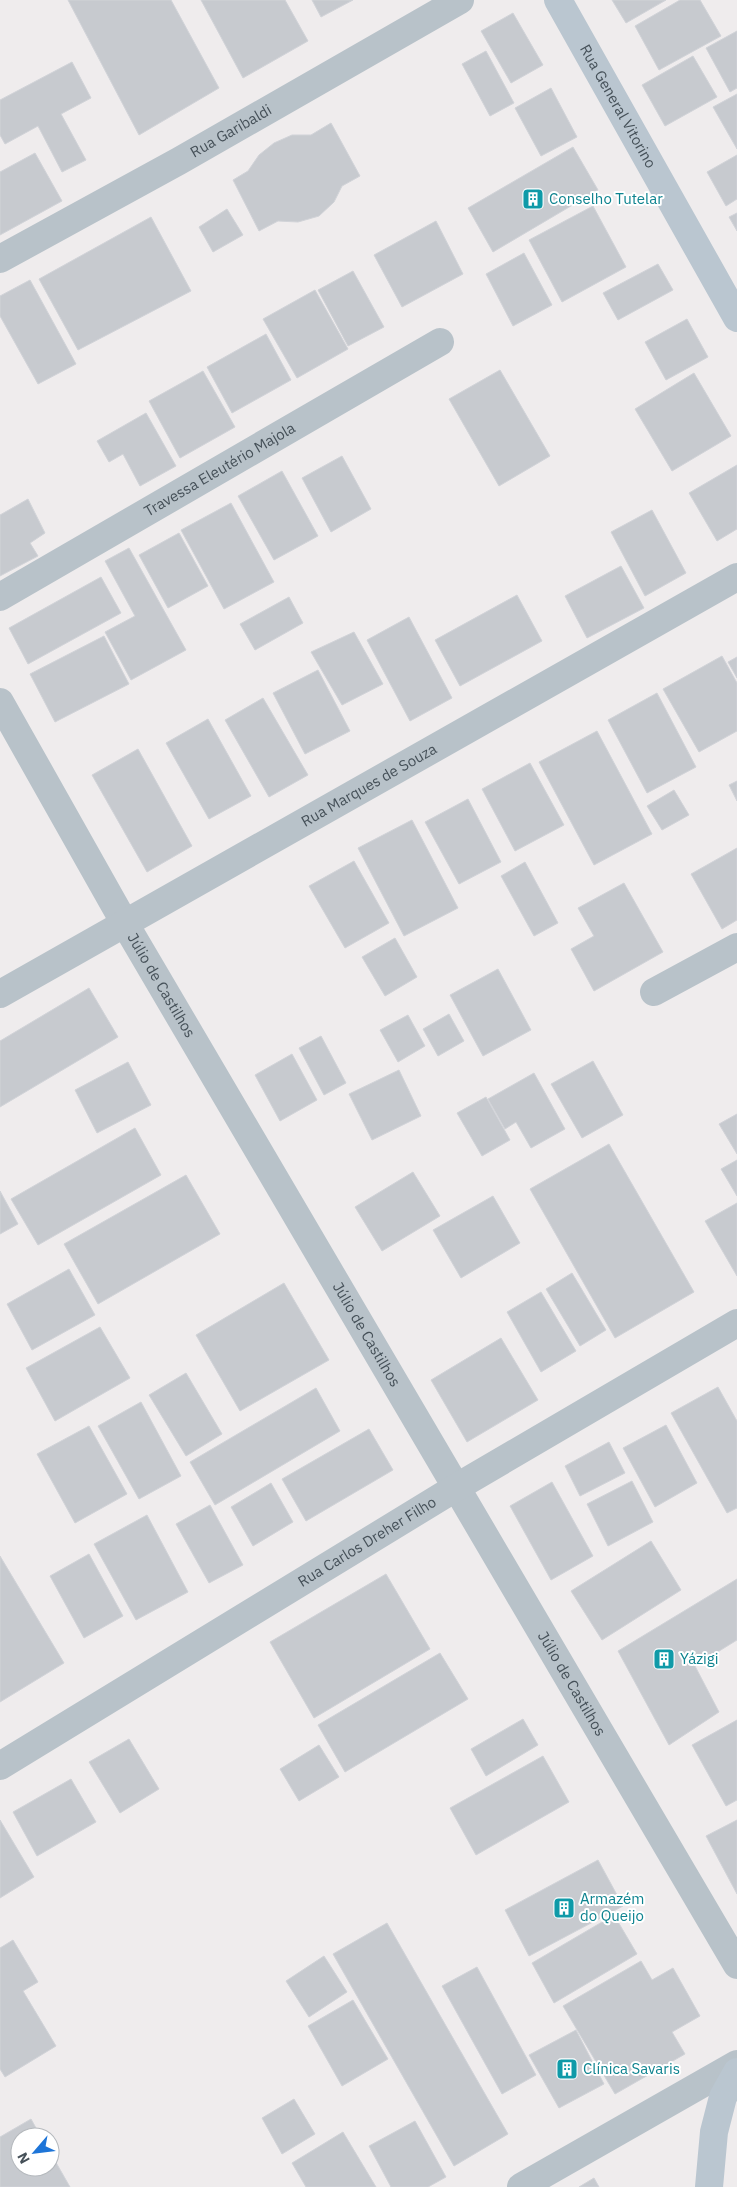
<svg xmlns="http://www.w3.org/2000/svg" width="737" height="2187" viewBox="0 0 737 2187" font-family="'IBM Plex Sans',sans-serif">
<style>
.building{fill:#c7cacf;stroke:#d1d3d8}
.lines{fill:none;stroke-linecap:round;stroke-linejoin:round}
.minor{stroke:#b8c2c9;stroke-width:28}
.tertiary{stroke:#b8c2c9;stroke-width:28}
.secondary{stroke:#bac6d0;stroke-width:28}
.labels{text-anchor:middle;stroke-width:4;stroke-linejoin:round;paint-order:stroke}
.street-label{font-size:15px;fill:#465159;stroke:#fff}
.culture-label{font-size:15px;fill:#0d838f;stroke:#fff;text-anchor:start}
</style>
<rect width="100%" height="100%" fill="#efeced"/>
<g class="building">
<polygon points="68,0 171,0 219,88 139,135"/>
<polygon points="201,0 285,0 308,41 243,78"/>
<polygon points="312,0 353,0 321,17"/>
<polygon points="612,0 666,0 626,23"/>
<polygon points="680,0 700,0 721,36 659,70 635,26"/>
<polygon points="513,13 543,65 511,83 481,31"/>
<polygon points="737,31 737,88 730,92 706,48"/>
<polygon points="486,51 514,103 490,116 462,64"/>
<polygon points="693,56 717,97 665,126 642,85"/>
<polygon points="72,62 91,98 61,114 86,160 62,172 38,126 5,144 0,135 0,100"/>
<polygon points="551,88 577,137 541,156 515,108"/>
<polygon points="737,94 737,149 713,107"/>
<polygon points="331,123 360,176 342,186 334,202 319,216 298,222 278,221 259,231 233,180 248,171 259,155 274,143 292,135 311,135"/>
<polygon points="573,147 598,190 493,252 468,208"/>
<polygon points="35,153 62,201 0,235 0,172"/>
<polygon points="737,155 737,199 726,206 707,172"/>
<polygon points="593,206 626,267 562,302 529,240"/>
<polygon points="227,209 243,235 213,252 199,227"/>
<polygon points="737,213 737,231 729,217"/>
<polygon points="151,217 191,291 78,350 39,279"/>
<polygon points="436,221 463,274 402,307 374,255"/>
<polygon points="524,253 552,305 513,326 486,274"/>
<polygon points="658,264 673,290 618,320 603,293"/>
<polygon points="353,271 384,327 348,346 318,290"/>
<polygon points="30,280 76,364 38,384 0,316 0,296"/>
<polygon points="315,290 348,349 297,378 263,319"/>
<polygon points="687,319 708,357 666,380 645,342"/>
<polygon points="266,334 291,380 232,413 207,367"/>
<polygon points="500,370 550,456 499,486 449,399"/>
<polygon points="203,371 235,427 180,458 149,401"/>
<polygon points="694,373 731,436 672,471 635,409"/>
<polygon points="146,413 176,466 140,486 123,454 109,462 97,441"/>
<polygon points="342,456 371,509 331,532 302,478"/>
<polygon points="737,465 737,529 717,541 689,493"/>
<polygon points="282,471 318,536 274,560 238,496"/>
<polygon points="28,499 45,533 30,543 38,556 0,576 0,515"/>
<polygon points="231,503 274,582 224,609 181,530"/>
<polygon points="652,510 686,573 645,596 611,532"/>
<polygon points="179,533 208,586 168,608 139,555"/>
<polygon points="129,548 186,650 131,680 105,632 135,616 105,561"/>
<polygon points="621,566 644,608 587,638 565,596"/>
<polygon points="101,577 121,613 28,664 9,628"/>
<polygon points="517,595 542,641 460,686 435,640"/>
<polygon points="289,597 303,623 255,650 240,624"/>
<polygon points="409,617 452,698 410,721 367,640"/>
<polygon points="354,632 383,684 342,705 311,652"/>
<polygon points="104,636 129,684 55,722 30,674"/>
<polygon points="722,656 737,683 737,731 699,752 663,689"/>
<polygon points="737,657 737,678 728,662"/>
<polygon points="318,670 350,731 305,754 273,693"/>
<polygon points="657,693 696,767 647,793 608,720"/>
<polygon points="263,698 308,775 269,797 225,720"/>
<polygon points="208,719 251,796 209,819 166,743"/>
<polygon points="597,731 652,834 594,865 539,762"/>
<polygon points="138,749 192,846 147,872 92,775"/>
<polygon points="530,763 564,825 515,851 482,789"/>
<polygon points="737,781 737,801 729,785"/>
<polygon points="674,790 689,815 662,830 647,806"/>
<polygon points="468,799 501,862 459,884 425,822"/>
<polygon points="412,820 458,908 404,936 358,848"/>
<polygon points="737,848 737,920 722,929 691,874"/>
<polygon points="354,861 389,923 345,948 309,886"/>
<polygon points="525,862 558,923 534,936 501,876"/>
<polygon points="624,883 663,952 594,991 571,949 594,936 578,908"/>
<polygon points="395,938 417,977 385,996 362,957"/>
<polygon points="498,969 531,1030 483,1056 450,995"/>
<polygon points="89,988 118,1037 0,1107 0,1041"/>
<polygon points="449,1014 464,1041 438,1056 423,1029"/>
<polygon points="408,1015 425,1046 398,1062 380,1030"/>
<polygon points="321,1036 346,1083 324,1095 299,1048"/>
<polygon points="292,1054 317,1100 280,1121 255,1075"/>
<polygon points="593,1061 623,1115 582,1138 551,1084"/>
<polygon points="128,1062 151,1105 97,1133 75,1090"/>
<polygon points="399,1070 421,1116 372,1140 349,1094"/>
<polygon points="534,1073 565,1129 531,1148 516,1122 505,1129 488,1099"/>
<polygon points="486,1097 510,1140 482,1156 457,1113"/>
<polygon points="737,1114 737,1154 719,1124"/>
<polygon points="135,1128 161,1175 38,1245 11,1199"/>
<polygon points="609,1144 694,1292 615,1338 530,1189"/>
<polygon points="737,1160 737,1196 721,1169"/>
<polygon points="413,1172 440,1216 382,1251 355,1207"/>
<polygon points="186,1175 220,1234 98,1304 64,1244"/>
<polygon points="0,1191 18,1224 0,1234"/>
<polygon points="493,1196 520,1243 461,1278 433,1230"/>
<polygon points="737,1203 737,1276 705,1221"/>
<polygon points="69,1269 95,1315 32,1350 7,1304"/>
<polygon points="572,1273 606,1330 580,1346 546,1289"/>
<polygon points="284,1283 329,1360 240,1411 196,1335"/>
<polygon points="541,1292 576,1351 541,1372 507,1312"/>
<polygon points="100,1327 130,1378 55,1421 26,1368"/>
<polygon points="501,1338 538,1400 467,1442 431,1380"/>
<polygon points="186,1373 222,1434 186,1456 149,1395"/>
<polygon points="718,1387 737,1421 737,1508 727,1513 671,1413"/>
<polygon points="316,1388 340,1431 215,1505 190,1462"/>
<polygon points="141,1402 181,1476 139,1499 98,1426"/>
<polygon points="666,1425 697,1483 655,1507 623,1448"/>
<polygon points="89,1426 127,1494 75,1523 37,1454"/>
<polygon points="369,1429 393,1470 306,1521 282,1479"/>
<polygon points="609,1442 625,1473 580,1496 565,1466"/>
<polygon points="632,1481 653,1522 608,1546 587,1504"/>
<polygon points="552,1482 593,1556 551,1580 510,1506"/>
<polygon points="271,1483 293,1522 253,1546 231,1507"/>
<polygon points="210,1505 243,1565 209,1583 176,1524"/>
<polygon points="147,1515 188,1592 136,1620 94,1544"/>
<polygon points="651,1541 681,1590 602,1640 571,1591"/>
<polygon points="89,1554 123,1616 84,1638 50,1576"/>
<polygon points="0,1556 64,1663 0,1702"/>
<polygon points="386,1574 430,1649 314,1718 270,1642"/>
<polygon points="737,1579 737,1640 695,1666 719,1712 669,1745 618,1651"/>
<polygon points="440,1653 468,1699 345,1772 318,1725"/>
<polygon points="523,1719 538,1745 486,1776 471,1749"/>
<polygon points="737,1720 737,1800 726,1806 692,1745"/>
<polygon points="129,1739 159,1789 120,1813 89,1762"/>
<polygon points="319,1745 339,1777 299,1801 280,1769"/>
<polygon points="543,1756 569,1802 476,1855 450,1808"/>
<polygon points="71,1779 96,1822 37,1856 13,1812"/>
<polygon points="0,1820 34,1877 0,1898"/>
<polygon points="737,1820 737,1894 706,1836"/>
<polygon points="598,1860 623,1906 529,1956 505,1910"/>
<polygon points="614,1915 637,1954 554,2003 532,1963"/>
<polygon points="387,1923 508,2134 454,2166 333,1954"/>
<polygon points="13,1940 38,1982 23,1991 56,2046 5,2077 0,2069 0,1948"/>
<polygon points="324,1956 347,1992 309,2017 286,1981"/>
<polygon points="641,1961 652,1980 673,1968 700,2016 672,2032 685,2054 615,2094 563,2006"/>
<polygon points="477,1967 536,2075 502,2094 442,1986"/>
<polygon points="353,2000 388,2059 342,2086 308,2026"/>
<polygon points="576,2030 604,2084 559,2108 529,2055"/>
<polygon points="294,2099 315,2134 282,2154 262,2118"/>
<polygon points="31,2119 41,2137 20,2137 20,2167 50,2167 50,2152 70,2187 0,2187 0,2137"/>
<polygon points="415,2121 446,2177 428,2187 391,2187 369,2146"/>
<polygon points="343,2132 376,2187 306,2187 292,2163"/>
<polygon points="594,2178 599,2187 579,2187"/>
</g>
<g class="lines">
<g class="minor">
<path id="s1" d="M0 259 179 161 460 0"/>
<path id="s2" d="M0 597 440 342"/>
<path id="s3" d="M0 702 124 922 737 1965"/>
<polyline points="654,992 737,947"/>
<path id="s4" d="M0 1766 457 1487 737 1323"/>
<polyline points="521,2187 737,2064"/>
</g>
<path class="tertiary" id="s5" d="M0 994 737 577"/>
<g class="secondary">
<path id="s6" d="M558 0 737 318"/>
<polyline points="709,2187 714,2132 723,2097 737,2072"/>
</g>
</g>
<defs>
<g id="building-square" transform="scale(1.125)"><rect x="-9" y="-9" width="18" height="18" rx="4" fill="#0f9aa8" stroke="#fff"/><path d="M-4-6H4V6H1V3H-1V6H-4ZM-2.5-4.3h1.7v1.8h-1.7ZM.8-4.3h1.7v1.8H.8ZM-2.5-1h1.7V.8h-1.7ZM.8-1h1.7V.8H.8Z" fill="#fff"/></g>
</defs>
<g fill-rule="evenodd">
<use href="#building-square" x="533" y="199"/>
<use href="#building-square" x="664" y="1659"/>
<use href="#building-square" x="564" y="1908"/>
<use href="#building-square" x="567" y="2069"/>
</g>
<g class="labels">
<g class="street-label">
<text dy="5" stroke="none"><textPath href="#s6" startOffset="122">Rua General Vitorino</textPath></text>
<text dy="5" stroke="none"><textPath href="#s1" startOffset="264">Rua Garibaldi</textPath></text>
<text dy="5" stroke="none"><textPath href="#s2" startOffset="254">Travessa Eleutério Majola</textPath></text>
<text dy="5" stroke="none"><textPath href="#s5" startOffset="424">Rua Marques de Souza</textPath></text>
<text dy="5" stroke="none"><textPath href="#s3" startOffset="326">Júlio de Castilhos</textPath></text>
<text dy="5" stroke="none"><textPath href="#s3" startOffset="731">Júlio de Castilhos</textPath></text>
<text dy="5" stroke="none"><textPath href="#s4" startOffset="430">Rua Carlos Dreher Filho</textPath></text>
<text dy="5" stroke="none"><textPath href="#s3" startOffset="1136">Júlio de Castilhos</textPath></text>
</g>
<g class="culture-label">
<text x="549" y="204">Conselho Tutelar</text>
<text x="680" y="1664">Yázigi</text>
<text x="580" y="1904">Armazém<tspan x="580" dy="17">do Queijo</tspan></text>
<text x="583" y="2074">Clínica Savaris</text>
</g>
</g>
<g transform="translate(35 2152) rotate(242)"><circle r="24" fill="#ffffff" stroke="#b5b9bd"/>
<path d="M0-4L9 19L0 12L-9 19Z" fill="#1e75d8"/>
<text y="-8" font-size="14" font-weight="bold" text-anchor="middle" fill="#465159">N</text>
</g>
</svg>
